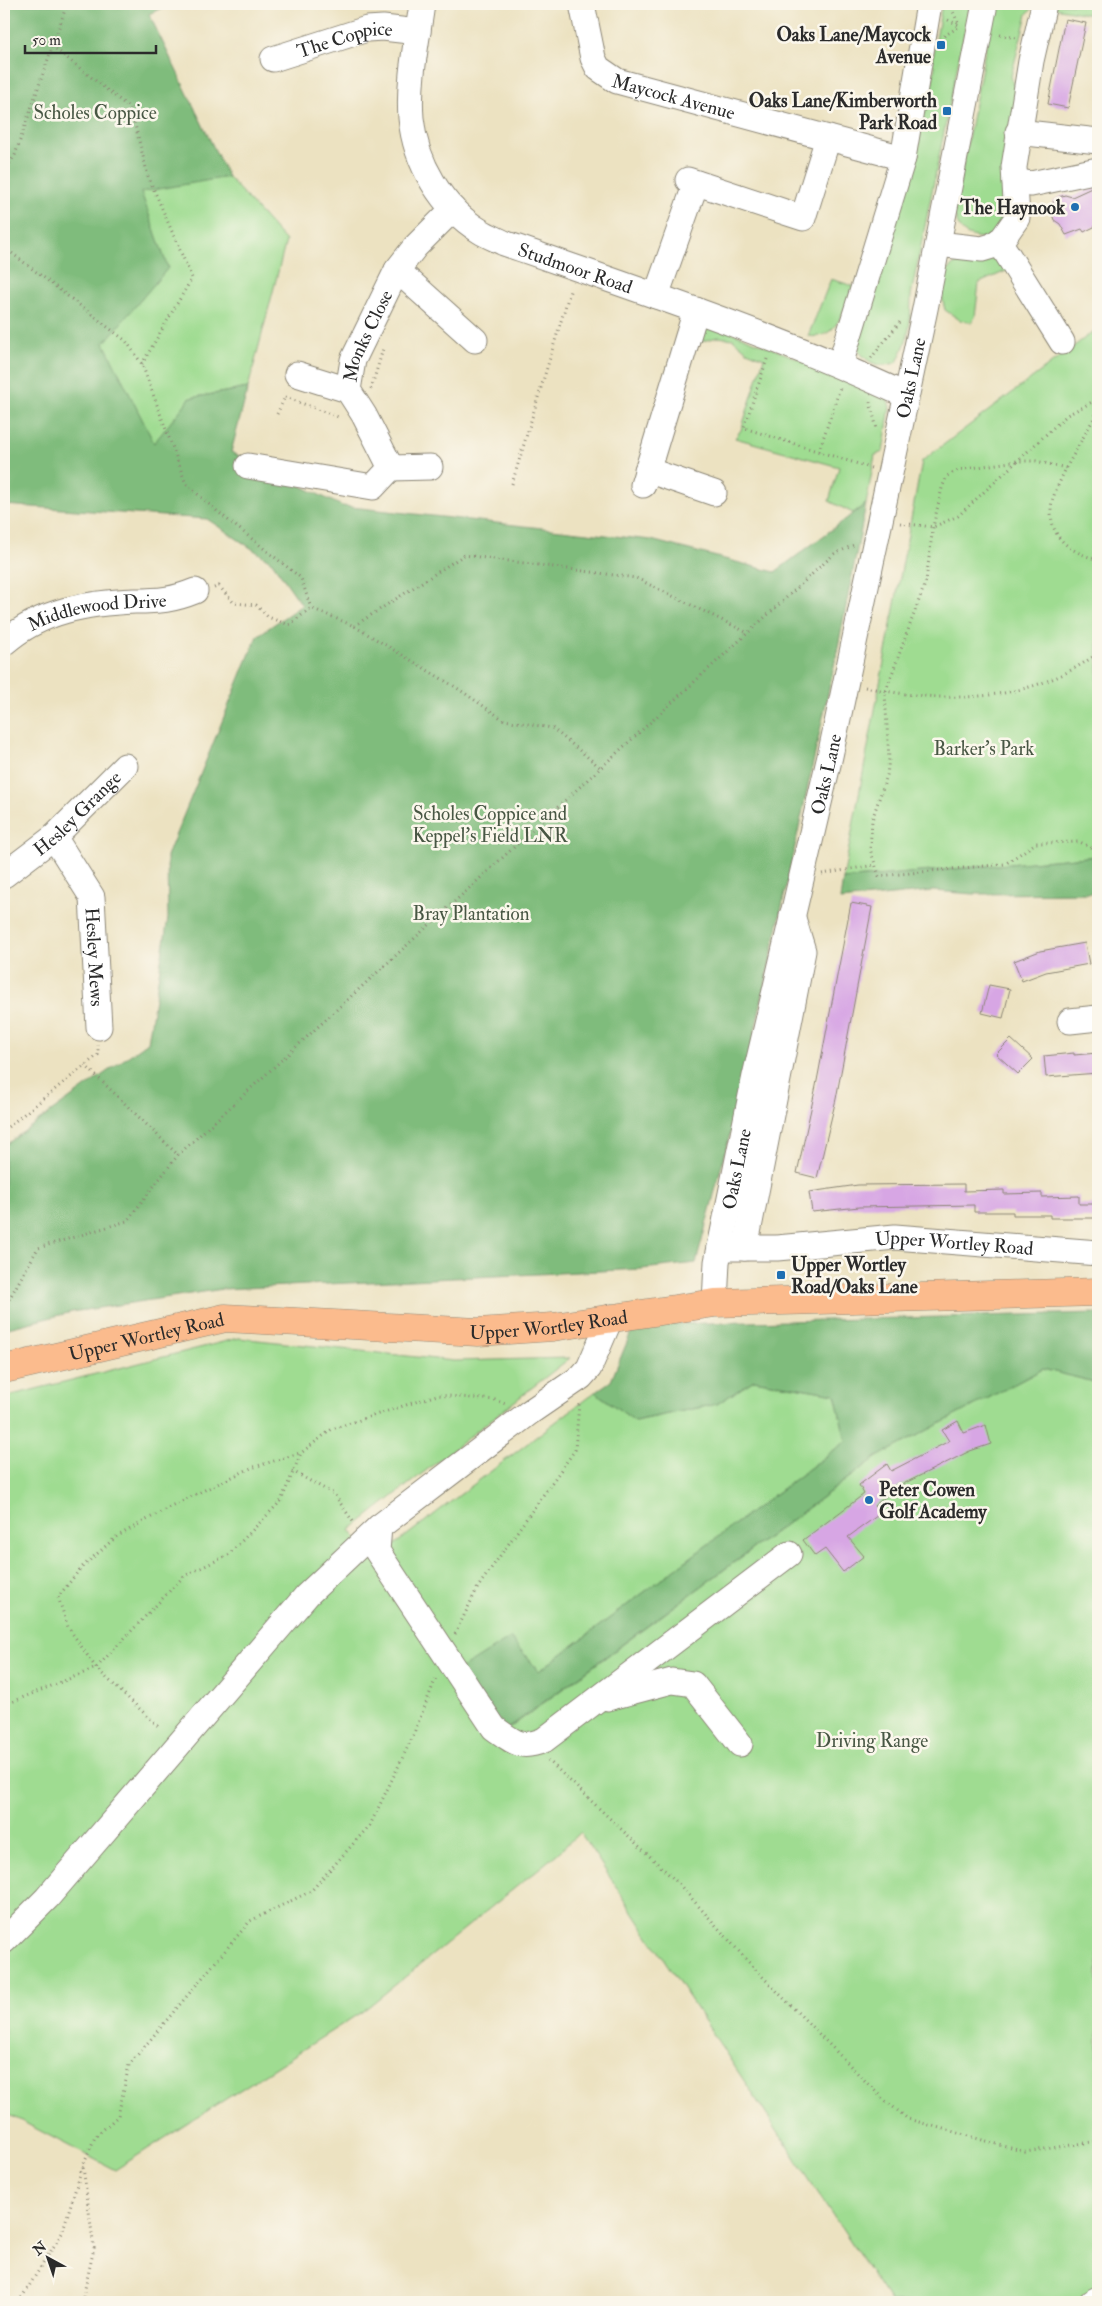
<svg xmlns="http://www.w3.org/2000/svg" width="1102" height="2306" viewBox="0 0 1102 2306" font-family="'IM FELL Double Pica',serif">
<style>
.green{fill:#9fdc91;stroke:#65845e}
.forest{fill:#7fbc7b;stroke:#557453}
.building{fill:#d7a6e4}
.lines{fill:none;stroke-linecap:round;stroke-linejoin:round}
.minor-casing{stroke:#8c8676;stroke-width:27}
.major-casing{stroke:#8c8676;stroke-width:29}
.path{stroke:#8c8676;stroke-width:3;stroke-dasharray:1 4;stroke-linecap:butt}
.minor{stroke:#fff;stroke-width:25}
.major{stroke:#fbbb8d;stroke-width:28}
.poi-dot{fill:#1f6fb2;stroke:#fbf7ec;stroke-width:2}
.labels{text-anchor:middle;stroke-width:5;stroke-linejoin:round;paint-order:stroke}
.poi-label{font-size:19px;font-weight:bold;fill:#2b2b2b;stroke:#fbf7ec;text-anchor:end}
.street-label{font-size:19px;fill:#2b2b2b;stroke:#fbf7ec}
.park-label{font-size:19px;fill:#485744;stroke:#fbf7ec}
</style>
<rect width="100%" height="100%" fill="#fbf7ec"/>
<filter id="ink" filterUnits="userSpaceOnUse"><feTurbulence type="fractalNoise" baseFrequency=".02" numOctaves="2"/><feDisplacementMap in="SourceGraphic" scale="10" xChannelSelector="R" yChannelSelector="G"/><feConvolveMatrix kernelMatrix="1 2 1 2 8 2 1 2 1" color-interpolation-filters="sRGB"/></filter>
<filter id="wash" filterUnits="userSpaceOnUse"><feTurbulence type="fractalNoise" baseFrequency=".0096" numOctaves="4" result="noise"/><feDisplacementMap in="SourceGraphic" scale="20" xChannelSelector="R" yChannelSelector="G"/><feGaussianBlur stdDeviation="1.12" result="paint"/><feColorMatrix in="noise" values="0 0 0 0 0 0 0 0 0 0 0 0 0 0 0 0 0 1.4 0 .05"/><feComposite in="paint" operator="in"/></filter>
<g filter="url(#wash)">
<rect width="100%" height="100%" fill="#ece2c1"/>
<g class="green">
<polygon points="4,4 228,177 286,241 248,388 190,398 195,448 4,501"/>
<path d="M942 4H970L911 295C910 325 911 334 897 362 880 369 867 364 857 348L927 86H932L935 66 932 64Z"/>
<path d="M994 4H1036L1027 14 1011 76 1017 98 1012 207 989 239C967 236 960 236 954 213Z"/>
<polygon points="1057,4 1093,4 1092,15 1055,8"/>
<path d="M998 257 1013 268 979 283 975 317 972 322 960 320 945 310C932 261 960 259 998 257Z"/>
<path d="M831 279 853 286C844 308 838 341 808 336Z"/>
<polygon points="706,322 886,394 890,407 883,452 875,455 866,504 853,513 829,501 839,467 735,438 741,430 764,358 747,351 733,339 718,337 703,341 691,349"/>
<polygon points="1098,328 1098,856 843,879 922,461"/>
<polygon points="239,1338 454,1361 570,1358 350,1530 373,1561 595,1392 635,1421 717,1404 754,1380 835,1394 846,1441 539,1671 510,1638 492,1741 877,1457 1043,1369 1098,1383 1098,2289 1076,2302 890,2302 580,1832 558,1853 363,2011 115,2170 4,2112 4,1397"/>
</g>
<g class="forest">
<polygon points="4,4 170,4 149,14 228,177 141,192 168,268 104,343 154,443 190,398 248,388 231,452 342,506 651,540 775,572 866,504 837,652 745,1077 696,1263 642,1269 223,1289 72,1312 4,1329 4,1146 148,1042 168,918 167,856 257,636 302,605 272,562 207,519 4,505"/>
<polygon points="1098,856 1098,893 974,894 933,891 840,900 843,879"/>
<polygon points="1098,1313 1098,1383 1043,1369 877,1457 491,1741 454,1673 510,1638 539,1671 846,1441 835,1394 754,1380 717,1404 635,1421 595,1392 611,1381 634,1325"/>
</g>
<g id="blocks">
<g class="building">
<polygon points="1065,19 1086,23 1068,108 1048,104"/>
<polygon points="1098,185 1098,225 1084,232 1082,229 1066,235 1060,224 1054,220 1051,211 1053,202 1059,197 1065,195 1072,197"/>
<polygon points="851,903 872,907 836,1099 817,1178 797,1173 816,1086"/>
<polygon points="1085,943 1089,964 1046,972 1022,981 1014,961 1040,951"/>
<polygon points="989,985 1010,989 1003,1018 982,1013"/>
<polygon points="1011,1039 1033,1059 1018,1074 996,1054"/>
<polygon points="1074,1053 1074,1055 1098,1053 1098,1073 1046,1077 1044,1056"/>
<polygon points="964,1184 964,1191 1004,1190 1004,1194 1042,1193 1042,1197 1079,1196 1079,1204 1098,1204 1098,1218 1050,1218 1050,1215 1013,1215 1013,1212 974,1212 974,1205 859,1207 812,1212 809,1192 858,1185"/>
<polygon points="958,1421 964,1433 986,1425 991,1444 970,1451 899,1486 874,1506 881,1513 848,1537 864,1556 843,1572 825,1549 815,1556 803,1540 864,1494 859,1485 887,1464 891,1471 949,1441 942,1430"/>
</g>
</g>
</g>
<g filter="url(#ink)">
<use href="#blocks" fill-opacity="0" stroke="#8c8676" stroke-width="1"/>
<g class="lines">
<g class="minor-casing">
<g id="minor">
<path id="s1" d="M422 4C417 41 408 80 411 118 415 162 442 208 480 231 488 236 496 239 504 243 639 290 776 335 905 395"/>
<path id="s2" d="M582 4 593 58 598 68 617 81 903 158"/>
<path id="s3" d="M273 59 367 29 383 28 418 32"/>
<polyline points="1018,132 1098,141"/>
<polyline points="688,180 803,218 828,138"/>
<polyline points="1015,181 1031,184 1098,170"/>
<polyline points="999,241 1062,342"/>
<polyline points="938,244 982,249 992,246 1003,238 1017,218 1014,167 1031,61 1044,4"/>
<polyline points="397,270 475,340"/>
<polyline points="656,296 696,183"/>
<polyline points="840,365 903,158 929,4"/>
<polyline points="297,374 348,390"/>
<polyline points="248,466 373,487 391,468"/>
<path id="s4" d="M430 467 391 468 364 415 348 390 353 360 397 270 415 247 453 209"/>
<polyline points="647,470 714,493"/>
<polyline points="643,485 696,310"/>
<path id="s5" d="M4 643C41 610 88 603 135 601 159 601 173 600 195 591"/>
<path id="s6" d="M54 837 92 897 99 1027"/>
<path id="s7" d="M4 875 54 837 125 766"/>
<polyline points="1070,1021 1098,1018"/>
<path id="s8" d="M720 1248H777L895 1237 1098 1253"/>
<polyline points="745,1248 803,951 792,915"/>
<path id="s9" d="M715 1303 717 1262 755 1076 830 756 925 309 985 4"/>
<path d="M379 1527 377 1551 494 1728C514 1742 520 1750 544 1740L789 1554"/>
<polyline points="608,1698 672,1681 693,1684 740,1744"/>
<polyline points="4,1941 47,1898 307,1595 379,1527 530,1412 581,1377 589,1368 611,1317"/>
<polyline points="1092,2302 1098,2299"/>
</g>
</g>
<g class="major-casing">
<g id="major">
<path id="s10" d="M4 1369 225 1318 478 1332 553 1327 715 1303 1098 1292"/>
</g>
</g>
<g class="path">
<polyline points="948,20 959,25 951,7"/>
<polyline points="1000,35 1016,38"/>
<polyline points="944,36 960,26"/>
<polyline points="52,46 131,109 148,176 192,278 142,364"/>
<polyline points="4,172 15,155 67,4"/>
<polyline points="4,247 126,341 142,364 186,484 218,512 301,578 311,608"/>
<polyline points="871,358 900,322"/>
<polyline points="767,359 744,428 871,468"/>
<polyline points="371,389 383,349"/>
<polyline points="285,397 341,418"/>
<polyline points="870,402 877,429"/>
<polyline points="277,414 285,397"/>
<polyline points="819,451 840,388"/>
<polyline points="1066,468 1098,411"/>
<polyline points="512,484 571,288"/>
<polyline points="900,523 933,527 958,516 1067,415 1098,399"/>
<path d="M1098 560C1072 552 1051 541 1051 510 1051 497 1061 480 1066 468L1036 461H1017L958 470 947 476 942 488 933 527 926 581 885 693 889 759 887 775 872 820 870 849 879 876 1005 864 1036 843 1080 842 1098 851"/>
<polyline points="214,588 219,586 234,603 256,605 268,617 289,625 311,608 354,626 457,688 504,720 552,728 601,768"/>
<polyline points="354,626 464,555 636,578 748,633"/>
<path d="M865 687C944 704 1030 704 1098 653"/>
<polyline points="822,874 875,865"/>
<polyline points="85,1065 178,1155"/>
<polyline points="4,1130 98,1055 98,1045"/>
<polyline points="4,1308 38,1248 127,1221 178,1155 834,554 854,545"/>
<polyline points="292,1471 334,1494 354,1523"/>
<polyline points="455,1634 478,1587 575,1450 579,1404"/>
<polyline points="4,1705 96,1668 184,1576 228,1555 281,1501 301,1453 332,1429 437,1395 495,1400 508,1405"/>
<polyline points="158,1726 96,1668 68,1627 58,1597 81,1568 116,1537 173,1505 251,1468 300,1453"/>
<polyline points="548,1760 677,1882 753,1967 882,2098 908,2119 1025,2152 1098,2141"/>
<polyline points="19,2302 62,2233 83,2165 95,2137 118,2116 129,2065 250,1921 311,1891 370,1825 412,1738 436,1678"/>
<polyline points="82,2302 94,2248 83,2167"/>
</g>
<use href="#minor" class="minor"/>
<use href="#major" class="major"/>
</g>
</g>
<g class="poi-dot">
<rect x="936" y="40" width="10" height="10" rx="2.5"/>
<rect x="942" y="106" width="10" height="10" rx="2.5"/>
<circle cx="1075" cy="207" r="5"/>
<rect x="776" y="1270" width="10" height="10" rx="2.5"/>
<circle cx="869" cy="1500" r="5"/>
</g>
<g class="labels">
<g class="poi-label">
<text x="931" y="41">Oaks Lane/Maycock<tspan x="931" dy="22">Avenue</tspan></text>
<text x="937" y="107">Oaks Lane/Kimberworth<tspan x="937" dy="22">Park Road</tspan></text>
<text x="1065" y="214">The Haynook</text>
<text x="791" y="1271" text-anchor="start">Upper Wortley<tspan x="791" dy="22">Road/Oaks Lane</tspan></text>
<text x="879" y="1496" text-anchor="start">Peter Cowen<tspan x="879" dy="22">Golf Academy</tspan></text>
</g>
<g class="street-label">
<text dy="7" stroke="none"><textPath href="#s3" startOffset="75">The Coppice</textPath></text>
<text dy="7" stroke="none"><textPath href="#s2" startOffset="148">Maycock Avenue</textPath></text>
<text dy="7" stroke="none"><textPath href="#s1" startOffset="354">Studmoor Road</textPath></text>
<text dy="7" stroke="none"><textPath href="#s4" startOffset="186">Monks Close</textPath></text>
<text dy="7" stroke="none"><textPath href="#s9" startOffset="946">Oaks Lane</textPath></text>
<text dy="7" stroke="none"><textPath href="#s5" startOffset="101">Middlewood Drive</textPath></text>
<text dy="7" stroke="none"><textPath href="#s9" startOffset="541">Oaks Lane</textPath></text>
<text dy="7" stroke="none"><textPath href="#s7" startOffset="96">Hesley Grange</textPath></text>
<text dy="7" stroke="none"><textPath href="#s6" startOffset="131">Hesley Mews</textPath></text>
<text dy="7" stroke="none"><textPath href="#s9" startOffset="136">Oaks Lane</textPath></text>
<text dy="7" stroke="none"><textPath href="#s8" startOffset="235">Upper Wortley Road</textPath></text>
<text dy="7" stroke="none"><textPath href="#s10" startOffset="551">Upper Wortley Road</textPath></text>
<text dy="7" stroke="none"><textPath href="#s10" startOffset="146">Upper Wortley Road</textPath></text>
</g>
<g class="park-label">
<text x="95" y="119">Scholes Coppice</text>
<text x="984" y="755">Barker's Park</text>
<text x="490" y="820">Scholes Coppice and<tspan x="490" dy="22">Keppel's Field LNR</tspan></text>
<text x="471" y="920">Bray Plantation</text>
<text x="872" y="1747">Driving Range</text>
</g>
</g>
<rect width="1102" height="2306" fill="none" stroke="#fbf7ec" stroke-width="20"/>
<g transform="translate(48 2258) rotate(320)" stroke="#fbf7ec" stroke-width="4" paint-order="stroke">
<path d="M0-4L9 19L0 12L-9 19Z" fill="#2b2b2b"/>
<text y="-8" font-size="14" font-weight="bold" text-anchor="middle" fill="#2b2b2b">N</text>
</g>
<path d="M25 45v8h131v-8" fill="none" stroke="#2b2b2b" stroke-width="2.5"/>
<text x="32" y="45" font-size="15" fill="#2b2b2b" stroke="#fbf7ec" stroke-width="4" paint-order="stroke">50 m</text>
</svg>
